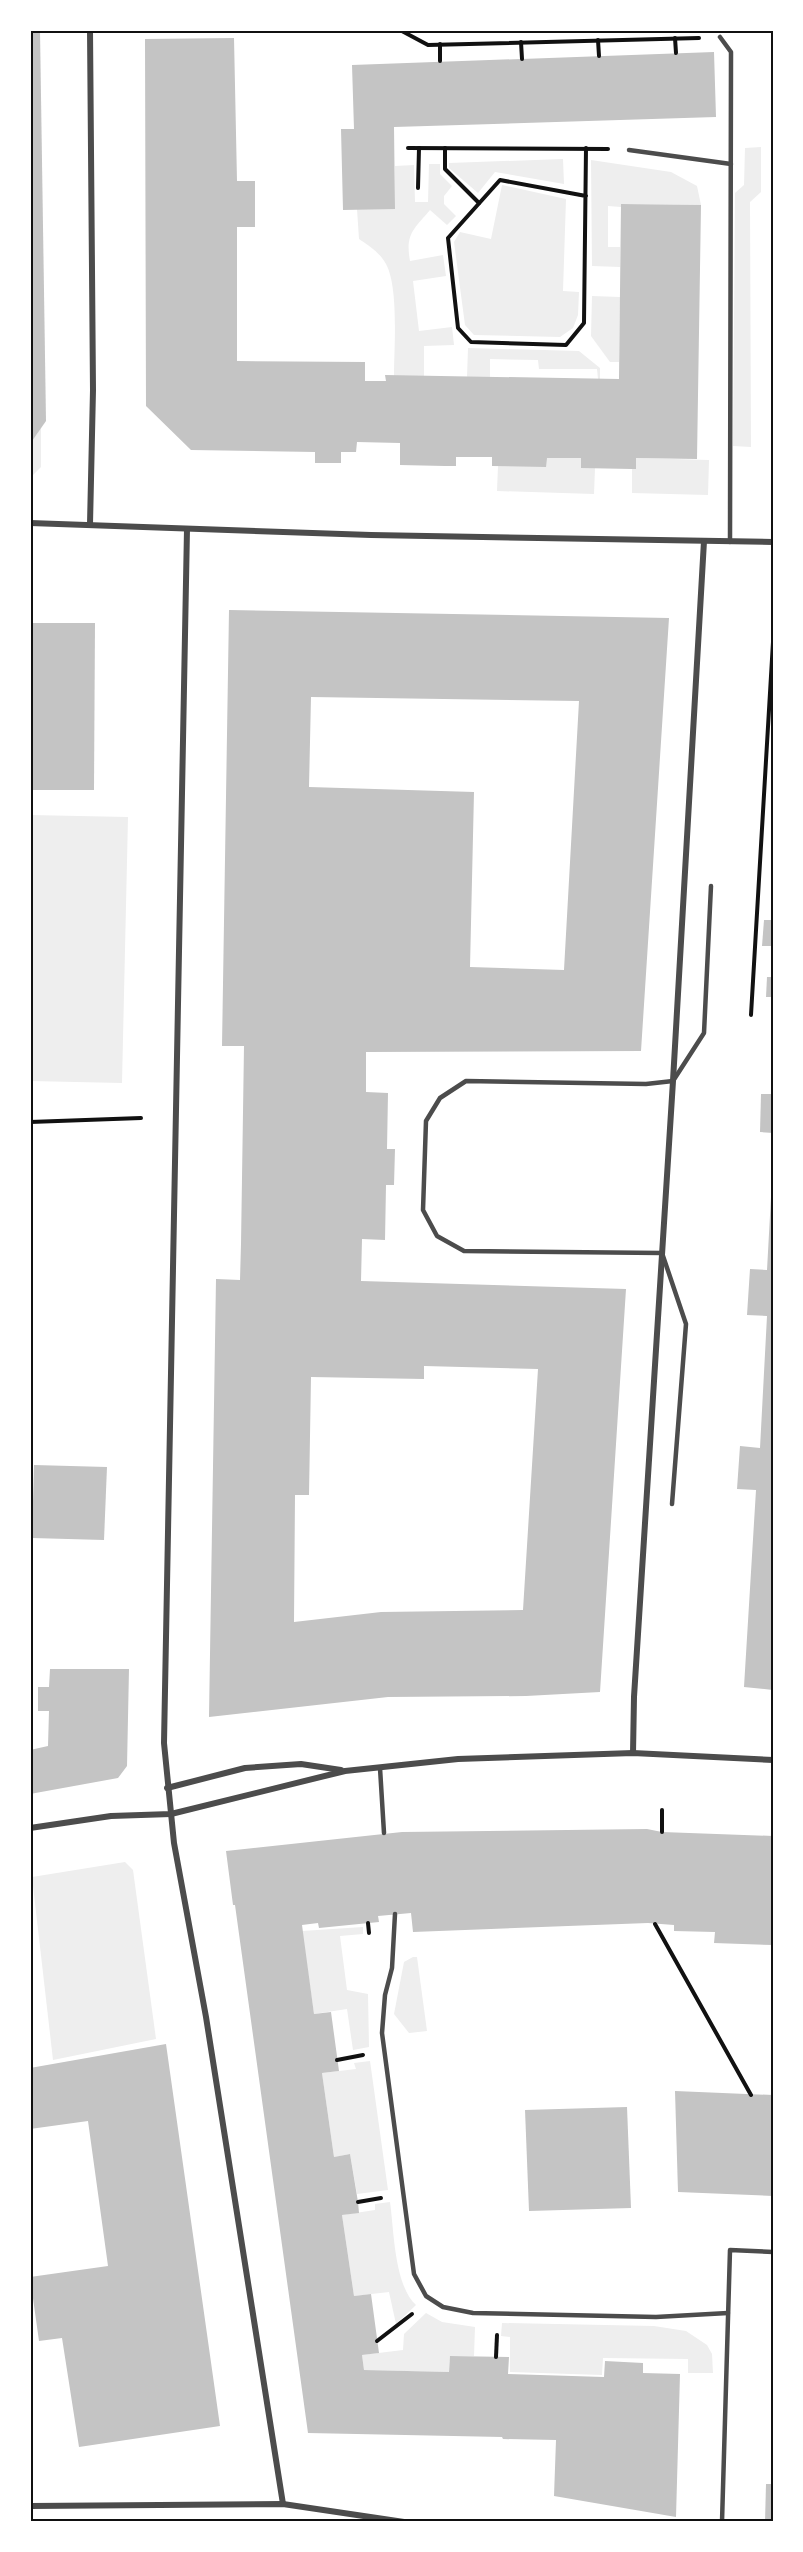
<svg xmlns="http://www.w3.org/2000/svg" width="803" height="2552" viewBox="0 0 803 2552" font-family="'Space Grotesk',sans-serif">
<style>
.green{fill:#eee}
.building{fill:#c4c4c4;fill-rule:evenodd}
.lines{fill:none;stroke-linecap:round;stroke-linejoin:round}
.path{stroke:#111;stroke-width:4}
.service{stroke:#4c4c4c;stroke-width:4.5}
.minor{stroke:#4c4c4c;stroke-width:6}
.neatline{fill:none;stroke:#111;stroke-width:2}
</style>
<rect width="100%" height="100%" fill="#fff"/>
<g class="green">
<polygon points="761,147 761,192 750,202 751,447 733,446 735,193 744,185 745,148"/>
<polygon points="563,159 564,184 495,172 478,193 449,168 449,163"/>
<polygon points="591,160 671,172 697,186 701,205 622,204 621,207 608,206 608,247 620,247 620,267 592,266"/>
<path d="M429 164H440V174L452 186 444 196V204L456 216 447 225 430 210C414 229 405 234 410 261L443 255 446 276 413 281 419 331 452 327 454 345 424 346V376H394C394 348 399 288 386 264 380 253 370 246 359 239L357 209 395 208V166L414 165 415 202H428Z"/>
<polygon points="502,185 566,199 563,291 579,292 578,315 573,328 560,337 474,335 465,325 454,242 460,232 491,239"/>
<polygon points="592,296 620,297 619,362 610,362 591,336"/>
<polygon points="468,348 579,351 600,368 600,379 598,379 597,369 539,369 538,360 490,359 490,377 467,377"/>
<polygon points="41,428 41,467 30,478 30,444"/>
<polygon points="547,458 581,458 595,468 594,494 497,491 498,466"/>
<polygon points="636,458 709,460 708,495 632,493 632,469"/>
<polygon points="30,815 128,817 122,1083 30,1081"/>
<polygon points="125,1862 133,1870 156,2039 53,2060 32,1877"/>
<polygon points="363,1927 363,1934 340,1936 347,1990 368,1994 369,2047 353,2050 347,2009 314,2014 302,1931"/>
<polygon points="413,1957 417,1957 427,2031 409,2033 394,2014 404,1962"/>
<polygon points="370,2061 388,2190 357,2194 350,2154 334,2157 322,2073 356,2069 354,2063"/>
<path d="M390 2202C394 2230 394 2285 416 2305L396 2324 389 2292 354 2296 342 2215 375 2210V2204Z"/>
<polygon points="426,2313 442,2322 475,2327 474,2356 450,2356 449,2372 364,2370 362,2355 403,2350 404,2334"/>
<polygon points="502,2323 654,2326 686,2331 707,2345 712,2354 713,2373 688,2373 688,2359 603,2358 602,2375 510,2372 510,2337 501,2336"/>
</g>
<g class="building">
<polygon points="30,30 40,30 46,421 30,444"/>
<polygon points="234,38 237,181 255,181 255,227 237,227 237,361 365,362 365,381 386,381 385,375 619,379 621,204 701,205 697,459 636,458 636,469 632,469 581,468 581,458 547,458 546,467 492,466 492,457 456,457 456,466 445,466 400,465 400,443 357,442 356,452 341,452 341,463 315,463 315,452 191,450 146,406 145,39"/>
<polygon points="714,52 716,117 394,127 395,209 343,210 341,129 354,129 352,65"/>
<path d="M229 610 669 618 641 1051 366 1052V1092L388 1093 387 1149H395L394 1185H386L385 1240 362 1239 361 1281 626 1289 600 1692 526 1696 388 1697 209 1717 216 1279 240 1280 241 1244 244 1046H222ZM311 697 579 701 564 970 470 967 474 792 309 787ZM424 1366 538 1369 523 1610 381 1612 294 1622 295 1495H309L311 1377 424 1379Z"/>
<polygon points="30,623 95,623 94,790 30,790"/>
<polygon points="764,920 773,920 773,946 762,946"/>
<polygon points="767,977 773,977 773,997 766,997"/>
<polygon points="761,1094 773,1094 773,1133 760,1132"/>
<polygon points="771,1197 773,1197 773,1690 744,1687 756,1490 737,1489 740,1446 760,1448 767,1316 747,1315 750,1269 767,1270"/>
<polygon points="34,1465 107,1467 104,1540 32,1538"/>
<polygon points="50,1669 129,1669 127,1766 118,1778 30,1794 30,1750 48,1746 49,1711 38,1711 38,1687 49,1687"/>
<polygon points="647,1829 662,1832 773,1836 773,1945 714,1943 715,1932 674,1931 674,1925 648,1923 413,1932 411,1913 378,1916 379,1922 319,1928 318,1923 302,1925 314,2014 331,2012 339,2071 322,2073 334,2157 350,2154 358,2202 359,2213 342,2215 354,2296 371,2294 379,2353 362,2355 364,2370 449,2372 450,2356 509,2357 508,2374 604,2377 605,2361 643,2363 643,2373 680,2374 676,2517 554,2496 556,2440 503,2439 502,2437 308,2433 235,1905 233,1905 226,1851 402,1832"/>
<polygon points="166,2044 220,2426 79,2447 62,2338 39,2341 30,2277 108,2266 88,2121 30,2129 30,2068"/>
<polygon points="675,2091 773,2095 773,2196 678,2192"/>
<polygon points="627,2107 631,2208 529,2211 525,2110"/>
<polygon points="766,2484 773,2484 773,2522 765,2522"/>
</g>
<g class="lines">
<g class="path">
<polyline points="400,30 428,45 699,38"/>
<polyline points="675,38 676,53"/>
<polyline points="598,40 599,56"/>
<polyline points="521,42 522,59"/>
<polyline points="440,44 440,61"/>
<polyline points="408,148 608,149"/>
<polyline points="445,148 445,169 479,203"/>
<polyline points="586,148 584,323 566,345 471,342 458,328 448,238 500,180 586,196"/>
<polyline points="418,188 419,148"/>
<polyline points="751,1015 773,642"/>
<polyline points="30,1122 141,1118"/>
<polyline points="662,1832 662,1810"/>
<polyline points="368,1923 369,1933"/>
<polyline points="655,1924 751,2095"/>
<polyline points="337,2060 363,2055"/>
<polyline points="358,2202 381,2198"/>
<polyline points="377,2341 412,2314"/>
<polyline points="496,2357 497,2335"/>
</g>
<g class="service">
<polyline points="720,37 731,52 730,542"/>
<polyline points="629,150 731,164"/>
<polyline points="672,1504 686,1324 662,1253 464,1251 437,1236 423,1210 426,1121 440,1098 466,1081 646,1084 673,1081 704,1033 711,886"/>
<polyline points="380,1768 384,1833"/>
<polyline points="395,1914 392,1968 385,1995 382,2033 414,2274 426,2296 443,2307 473,2313 656,2317 728,2313"/>
<polyline points="722,2522 730,2250 773,2252"/>
</g>
<g class="minor">
<polyline points="30,523 371,535 773,542"/>
<polyline points="90,524 93,390 90,30"/>
<polyline points="187,529 164,1743 174,1843 206,2017 283,2504"/>
<polyline points="633,1753 634,1697 673,1081 704,541"/>
<polyline points="167,1788 245,1768 301,1764 341,1770"/>
<polyline points="30,1828 111,1816 171,1814 345,1771 458,1759 633,1753 773,1760"/>
<polyline points="30,2506 283,2504 404,2522"/>
</g>
</g>
<rect width="803" height="2552" fill="none" stroke="#ffffff" stroke-width="63"/>
<rect x="32" y="32" width="740" height="2488" class="neatline"/>
</svg>
